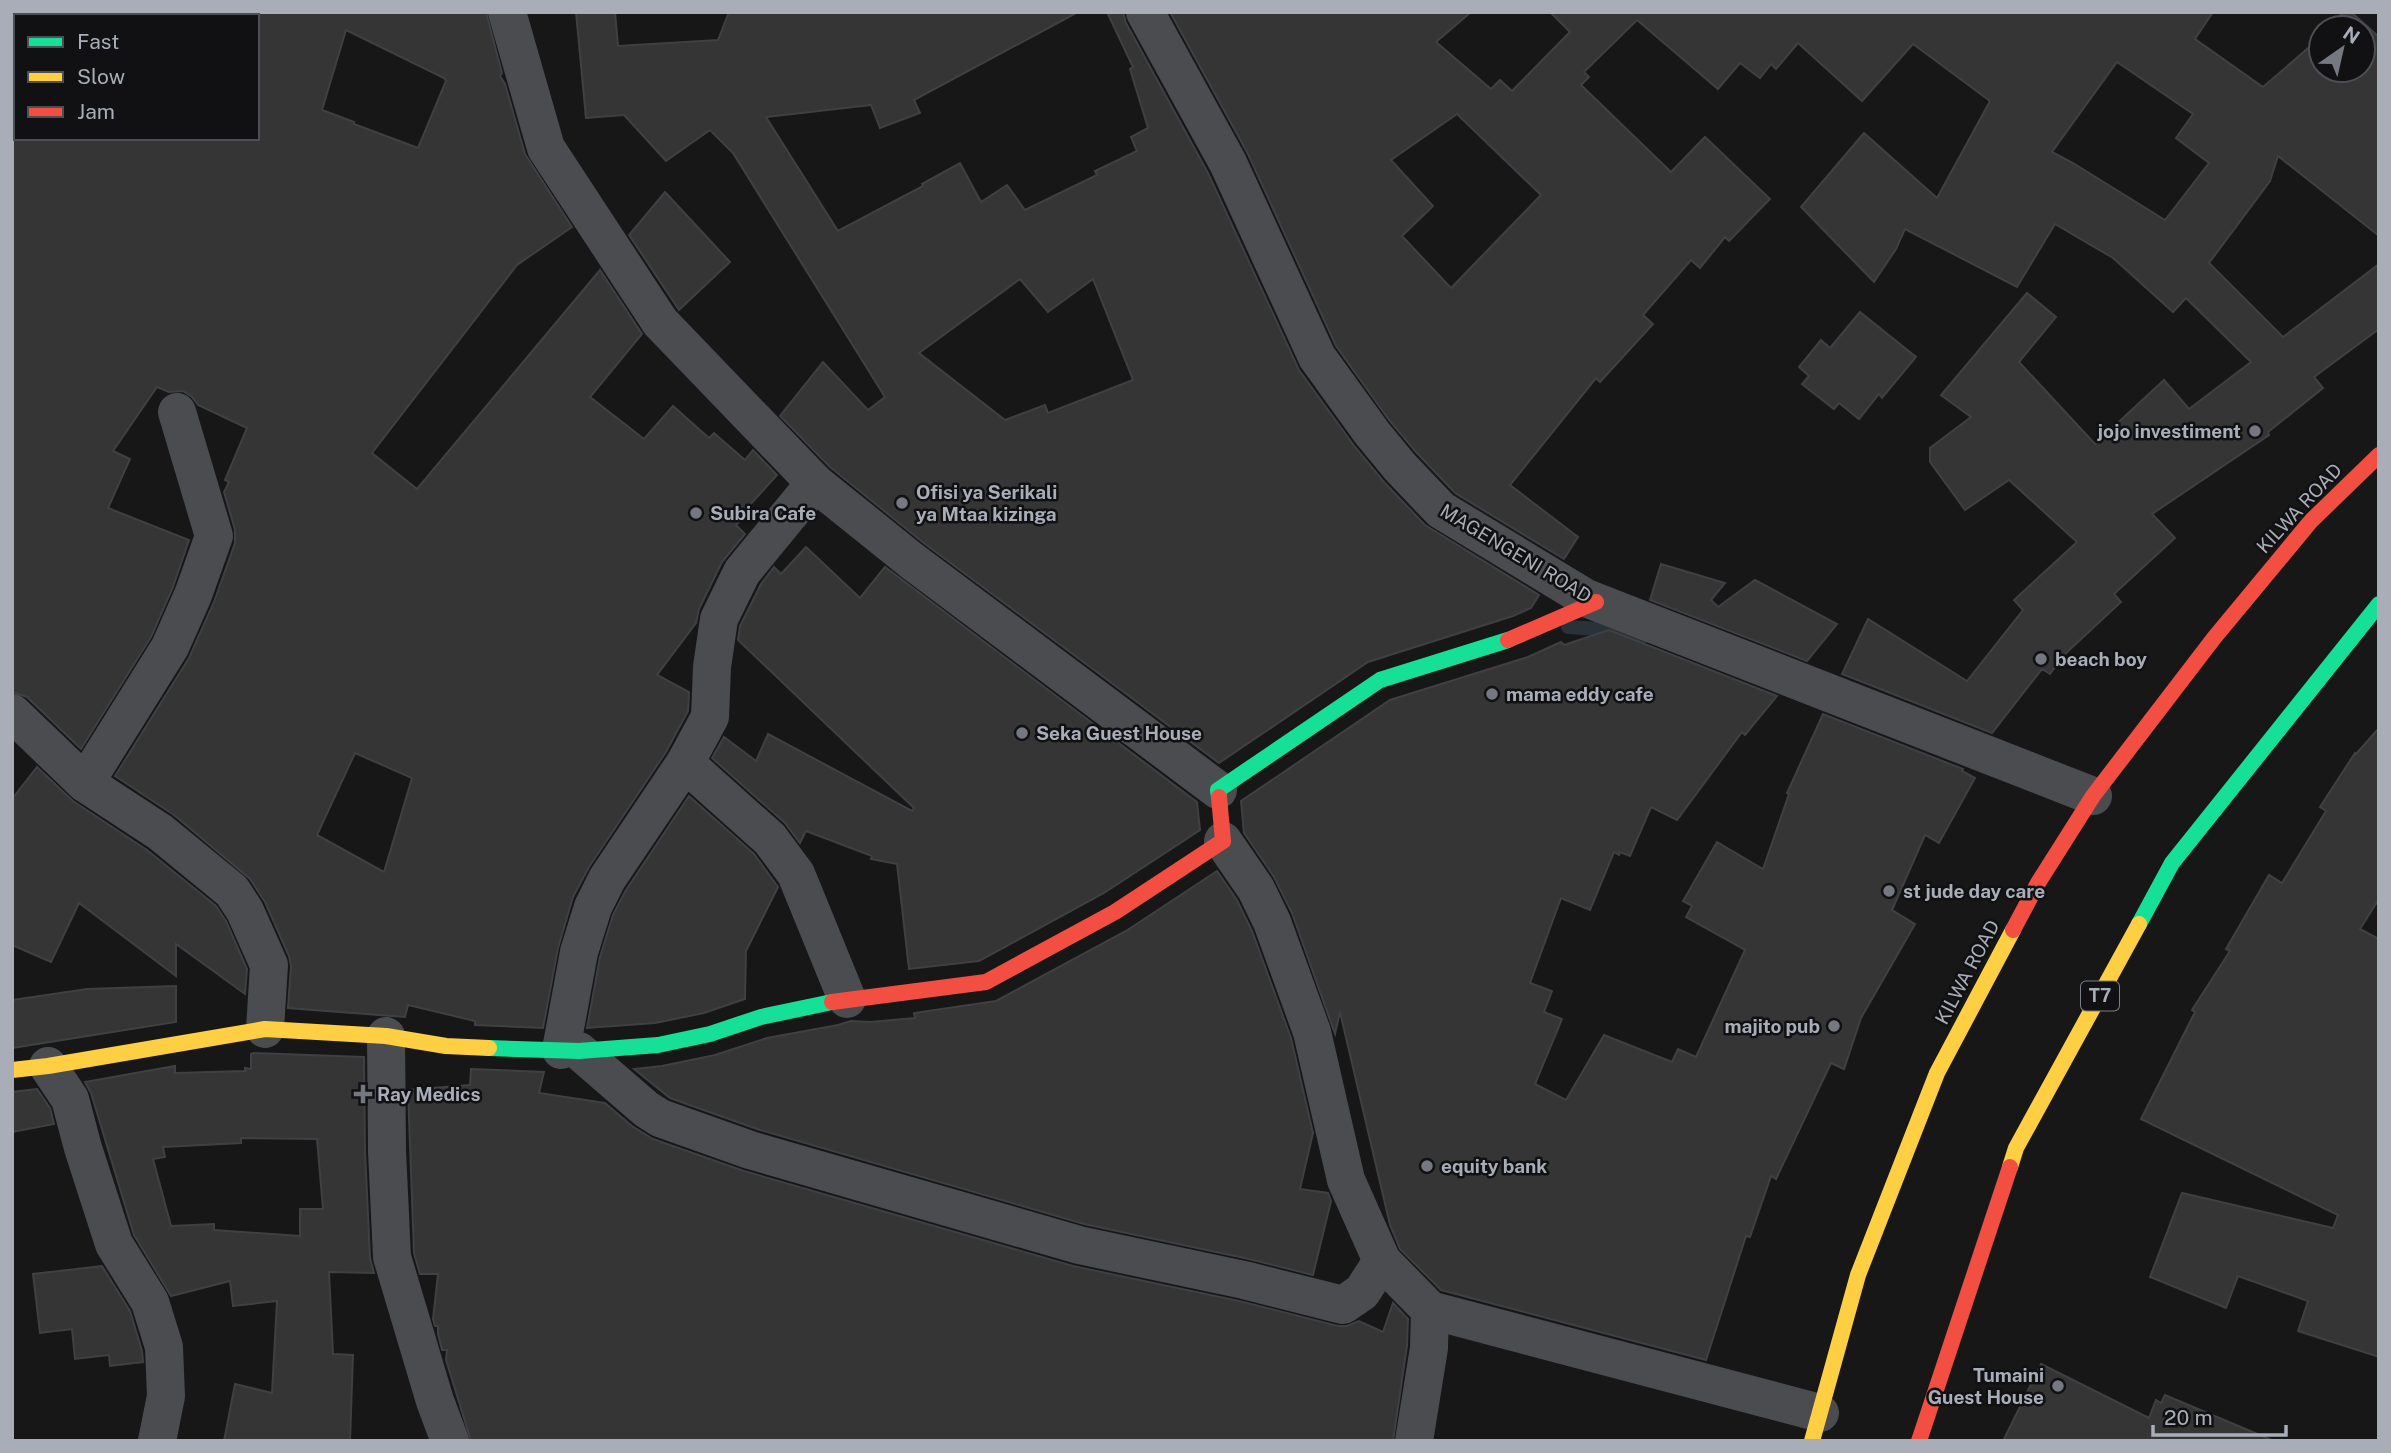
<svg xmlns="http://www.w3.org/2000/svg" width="2391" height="1453" viewBox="0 0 2391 1453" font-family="'Public Sans',sans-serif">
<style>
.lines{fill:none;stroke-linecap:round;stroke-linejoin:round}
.stream{stroke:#2a3239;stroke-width:14}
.building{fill:#353536;stroke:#3f4043;stroke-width:2;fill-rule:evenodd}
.street{stroke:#4b4c50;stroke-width:38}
.fast{stroke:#16e098;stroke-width:16}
.slow{stroke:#ffcf43;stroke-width:16}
.jam{stroke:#f24e42;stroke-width:16}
.poi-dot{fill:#757880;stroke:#111113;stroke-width:2.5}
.labels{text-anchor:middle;stroke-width:5;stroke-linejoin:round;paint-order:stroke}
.shield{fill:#111113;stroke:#7b7e86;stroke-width:2}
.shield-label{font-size:18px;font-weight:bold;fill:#a8adb8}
.poi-label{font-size:19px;font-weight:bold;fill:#a8adb8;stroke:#111113;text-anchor:start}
.street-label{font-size:19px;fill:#a8adb8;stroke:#111113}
</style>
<rect width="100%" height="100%" fill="#171717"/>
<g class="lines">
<polyline class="stream" points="1568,627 1613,630 1641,638"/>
</g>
<g class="building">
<path d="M257 12H486L502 73 500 76 505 84 525 154 572 227 517 265 372 453 417 489 600 270 642 334 590 397 644 439 673 406 709 438 714 433 745 460 753 450 777 475 748 507 751 509 736 525 745 534 722 562 699 609 696 623 657 675 689 692 688 711 666 752 589 867 573 897 558 948 543 1028 475 1025V1021L408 1005 405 1017 288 1008 291 966 289 956 265 902 250 879 174 815 115 776 189 658 214 602 235 543V530L224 492 229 482 225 480 247 428 198 405 192 397 183 391 169 392 157 387 113 451 130 459 108 508 189 540 173 587 151 637 81 749 27 697 12 692V138H257ZM346 30 444 78 446 81 418 148 354 124V122L322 110ZM355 753 412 778 384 872 317 835Z"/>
<path d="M576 12H615L618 46 718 40 729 12H1078L914 100 920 113 880 128 871 105 766 117 838 231 923 186 922 184 960 163 981 202 1007 185 1025 210 1097 175 1095 171 1137 151 1131 137 1148 128 1130 69 1133 67 1107 12H1123L1126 23 1208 173 1299 370 1355 447 1384 482 1425 525 1539 595 1531 608 1513 616 1368 662 1219 763 925 544 830 467 780 416 823 362 868 410 885 397 733 153 710 130 666 161 624 115 586 118ZM1020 279 1048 312 1093 279 1133 380 1048 413 1045 405 1005 420 919 353Z"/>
<path d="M1170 12H1471L1436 42 1491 89 1500 80 1512 91 1570 32 1550 12H2213L2195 39 2263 87 2321 37V70H2363V28H2329L2343 12H2351L2379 37V236L2278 156 2270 181 2209 263 2283 337 2379 264V329L2314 377 2323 388 2268 432 2269 435 2152 514 2175 538 2114 594 2121 602 2065 654 2050 674 2042 669 1992 733 1842 674 1868 619 1967 681 2023 610 2014 600 2077 542 2009 480 1965 510 1930 462V448L1971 417 1941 395 2027 293 2056 317 2019 362 2095 444 2164 380 2189 409 2251 362 2186 298 2173 312 2113 258 2055 224 2017 287 1905 229 1896 249 1874 282 1801 207 1864 133 1937 198 1990 101 1913 44 1862 101 1798 43 1776 69 1771 64 1760 78 1740 63 1718 89 1637 20 1584 72 1589 77 1581 85 1671 172 1705 137 1770 199 1729 241 1725 237 1700 268 1691 260 1643 315 1653 324 1600 382 1596 378 1510 485 1578 537 1564 559 1455 493 1416 452 1389 420 1336 346 1248 154ZM2117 62 2193 114 2176 138 2209 163 2165 220 2073 163 2052 152ZM1457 114 1541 195 1451 288 1402 236 1433 206 1391 160Z"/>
<polygon points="665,192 730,262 679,310 629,235"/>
<polygon points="1860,312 1916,357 1882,398 1879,394 1859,419 1839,403 1834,409 1802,384 1809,376 1799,367 1821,340 1830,348"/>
<polygon points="806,547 860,598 885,567 1197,802 1200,830 1104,893 979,961 909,969 897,864 871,859 872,856 806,831 800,843 785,823 712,758 724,737 756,761 768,734 912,811 914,808 738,640 740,626 761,584 774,567 781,574"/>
<polygon points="1661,564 1725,583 1711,600 1718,607 1755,580 1837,624 1807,661 1650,600"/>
<polygon points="1609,630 1777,696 1745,735 1742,732 1677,820 1651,807 1630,856 1620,852 1619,855 1614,852 1590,910 1561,898 1530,983 1552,991 1544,1012 1562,1019 1535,1084 1566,1100 1604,1035 1672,1062 1678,1049 1696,1057 1745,950 1686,917 1692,906 1683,901 1717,842 1763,869 1789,794 1787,793 1823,714 1963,769 1962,771 1975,778 1939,843 1925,835 1892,910 1915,924 1861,1018 1844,1069 1831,1063 1776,1179 1771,1176 1750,1237 1746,1236 1706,1360 1441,1290 1400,1249 1390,1225 1340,1012 1335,1034 1292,913 1274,877 1244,833 1241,801 1390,700 1528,657 1561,642 1564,645"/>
<polygon points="2379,728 2379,899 2360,929 2379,939 2379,1357 2298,1331 2308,1301 2238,1276 2226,1308 2150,1277 2182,1193 2333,1228 2338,1215 2141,1119 2195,1012 2192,1010 2230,951 2226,949 2269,875 2282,883 2326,811 2320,807 2355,753 2356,754"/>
<polygon points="37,767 73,801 147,850 216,906 226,921 247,969 245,994 176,944 176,976 79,903 51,962 12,945 12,799"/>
<polygon points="689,796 754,854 778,887 746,951 745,999 704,1013 655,1023 587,1028 600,957 613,915 626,890"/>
<polygon points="1217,871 1237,900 1252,931 1291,1038 1313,1133 1300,1189 1328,1193 1331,1201 1313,1275 1249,1259 1084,1224 757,1129 670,1098 634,1069 662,1066 715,1055 767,1038 838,1025 851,1021 870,1022 915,1018 914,1013 996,1001 1126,931"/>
<polygon points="176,986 176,1022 12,1048 12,1000 87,989"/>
<path d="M253 1053 364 1057 365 1151 370 1258 374 1273 329 1272 333 1354 353 1355 350 1441H224L235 1384 272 1393 277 1301 233 1306 230 1281 171 1296 134 1235 91 1093 85 1082 175 1066V1073L245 1071V1068L251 1069V1054ZM241 1138 317 1139 323 1209H300V1236L214 1230V1224L171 1226 153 1159 165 1157 163 1147 241 1143Z"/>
<polygon points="471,1069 544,1072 539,1093 605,1103 632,1126 653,1139 744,1171 1073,1266 1239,1301 1338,1326 1347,1326 1359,1321 1383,1332 1393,1303 1408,1319 1407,1346 1393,1441 471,1441 446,1360 447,1350 442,1350 438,1334 438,1326 435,1326 433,1319 438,1274 420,1274 414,1253 408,1090 470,1085"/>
<polygon points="37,1089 50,1108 54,1124 12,1132 12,1092"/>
<polygon points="102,1266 130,1311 142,1351 143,1362 110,1366 109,1355 75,1359 72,1329 40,1333 33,1274"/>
<polygon points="2041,1364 2149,1418 2156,1400 2161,1403 2165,1395 2274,1441 2003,1441"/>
</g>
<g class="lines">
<g class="street">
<polyline points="507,12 546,148 660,322 815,483 912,561 1218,790"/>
<polyline points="1145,12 1228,163 1317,357 1372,433 1400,467 1441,510 1586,598 2093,796"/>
<polyline points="12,713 85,783 160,832 232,891 245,911 269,965 265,1029"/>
<polyline points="685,763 770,839 796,874 847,999"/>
<polyline points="85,783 170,647 193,595 214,536 177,412"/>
<polyline points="1223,841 1256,889 1272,922 1312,1032 1346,1180 1382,1261 1430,1310 1820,1413"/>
<polyline points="386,1036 387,1151 392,1257 435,1401 450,1441"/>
<polyline points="561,1050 579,952 593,907 607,879 685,763 710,717 712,667 719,619 742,572 815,483"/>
<polyline points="579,1051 646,1109 660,1118 750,1150 1079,1245 1244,1280 1343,1305 1362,1292 1382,1261"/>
<polyline points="48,1066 70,1099 83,1148 114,1244 150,1302 164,1347 166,1396 157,1441"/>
<polyline points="1414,1441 1429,1348 1430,1310"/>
</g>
<g class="fast">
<polyline points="1219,797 1218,790 1380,680 1508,640"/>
<polyline points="2139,924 2172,863 2379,604"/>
<polyline points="489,1048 579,1051 658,1045 710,1034 761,1017 832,1002"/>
</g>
<g class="slow">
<polyline points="12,1070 48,1066 265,1029 386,1036 446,1046 489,1048"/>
<polyline points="2010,1167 2016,1148 2139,924"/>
<polyline points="1812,1441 1858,1275 1937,1073 2013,930"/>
</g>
<g class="jam">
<polyline points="1508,640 1596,602"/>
<polyline points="2013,930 2038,883 2093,796 2214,638 2311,521 2379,455"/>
<polyline points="832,1002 986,982 1115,912 1223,841 1219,797"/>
<polyline points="1919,1441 2010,1167"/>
</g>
</g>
<g class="poi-dot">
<circle cx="2255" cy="431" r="7"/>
<circle cx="902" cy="503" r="7"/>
<circle cx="696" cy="513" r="7"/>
<circle cx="2041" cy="659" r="7"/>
<circle cx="1492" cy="694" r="7"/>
<circle cx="1022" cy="733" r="7"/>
<circle cx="1889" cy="891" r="7"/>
<circle cx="1834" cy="1026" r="7"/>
<path d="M359.5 1083.5h7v7h7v7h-7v7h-7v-7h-7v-7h7z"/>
<circle cx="1427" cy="1166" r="7"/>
<circle cx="2058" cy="1386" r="7"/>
</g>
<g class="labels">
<rect class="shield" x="2081" y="981.5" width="38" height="29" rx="5"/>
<g class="shield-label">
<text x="2100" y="1002">T7</text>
</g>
<g class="poi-label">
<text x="2241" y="438" text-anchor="end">jojo investiment</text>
<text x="916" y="499">Ofisi ya Serikali<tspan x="916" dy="22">ya Mtaa kizinga</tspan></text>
<text x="710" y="520">Subira Cafe</text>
<text x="2055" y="666">beach boy</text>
<text x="1506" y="701">mama eddy cafe</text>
<text x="1036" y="740">Seka Guest House</text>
<text x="1903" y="898">st jude day care</text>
<text x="1820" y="1033" text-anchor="end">majito pub</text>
<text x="377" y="1101">Ray Medics</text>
<text x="1441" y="1173">equity bank</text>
<text x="2044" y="1382" text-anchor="end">Tumaini<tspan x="2044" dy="22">Guest House</tspan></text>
</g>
<g class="street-label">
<text transform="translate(2299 508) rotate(-47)" y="7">KILWA ROAD</text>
<text transform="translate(1516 553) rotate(31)" y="7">MAGENGENI ROAD</text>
<text transform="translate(1967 972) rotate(-62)" y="7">KILWA ROAD</text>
</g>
</g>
<rect width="2391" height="1453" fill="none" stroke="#a8adb8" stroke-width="28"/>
<rect x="14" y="14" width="245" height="126" fill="#111113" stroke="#4d4f55" stroke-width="2"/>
<rect x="28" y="37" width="35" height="10" fill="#16e098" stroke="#4d4f55" stroke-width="2"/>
<text x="77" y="49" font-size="21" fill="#a8adb8">Fast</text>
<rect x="28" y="72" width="35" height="10" fill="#ffcf43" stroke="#4d4f55" stroke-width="2"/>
<text x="77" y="84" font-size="21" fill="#a8adb8">Slow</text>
<rect x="28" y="107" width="35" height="10" fill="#f24e42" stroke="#4d4f55" stroke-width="2"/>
<text x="77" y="119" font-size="21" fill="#a8adb8">Jam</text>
<g transform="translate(2342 49) rotate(34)"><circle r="33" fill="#111113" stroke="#4d4f55" stroke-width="2"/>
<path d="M0-5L12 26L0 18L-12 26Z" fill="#757880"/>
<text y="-10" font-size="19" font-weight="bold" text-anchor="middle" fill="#a8adb8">N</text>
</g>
<path d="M2153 1425v10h133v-10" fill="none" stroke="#a8adb8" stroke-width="3.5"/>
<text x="2164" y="1425" font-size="21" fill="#a8adb8" stroke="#111113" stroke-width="5" paint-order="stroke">20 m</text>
</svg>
